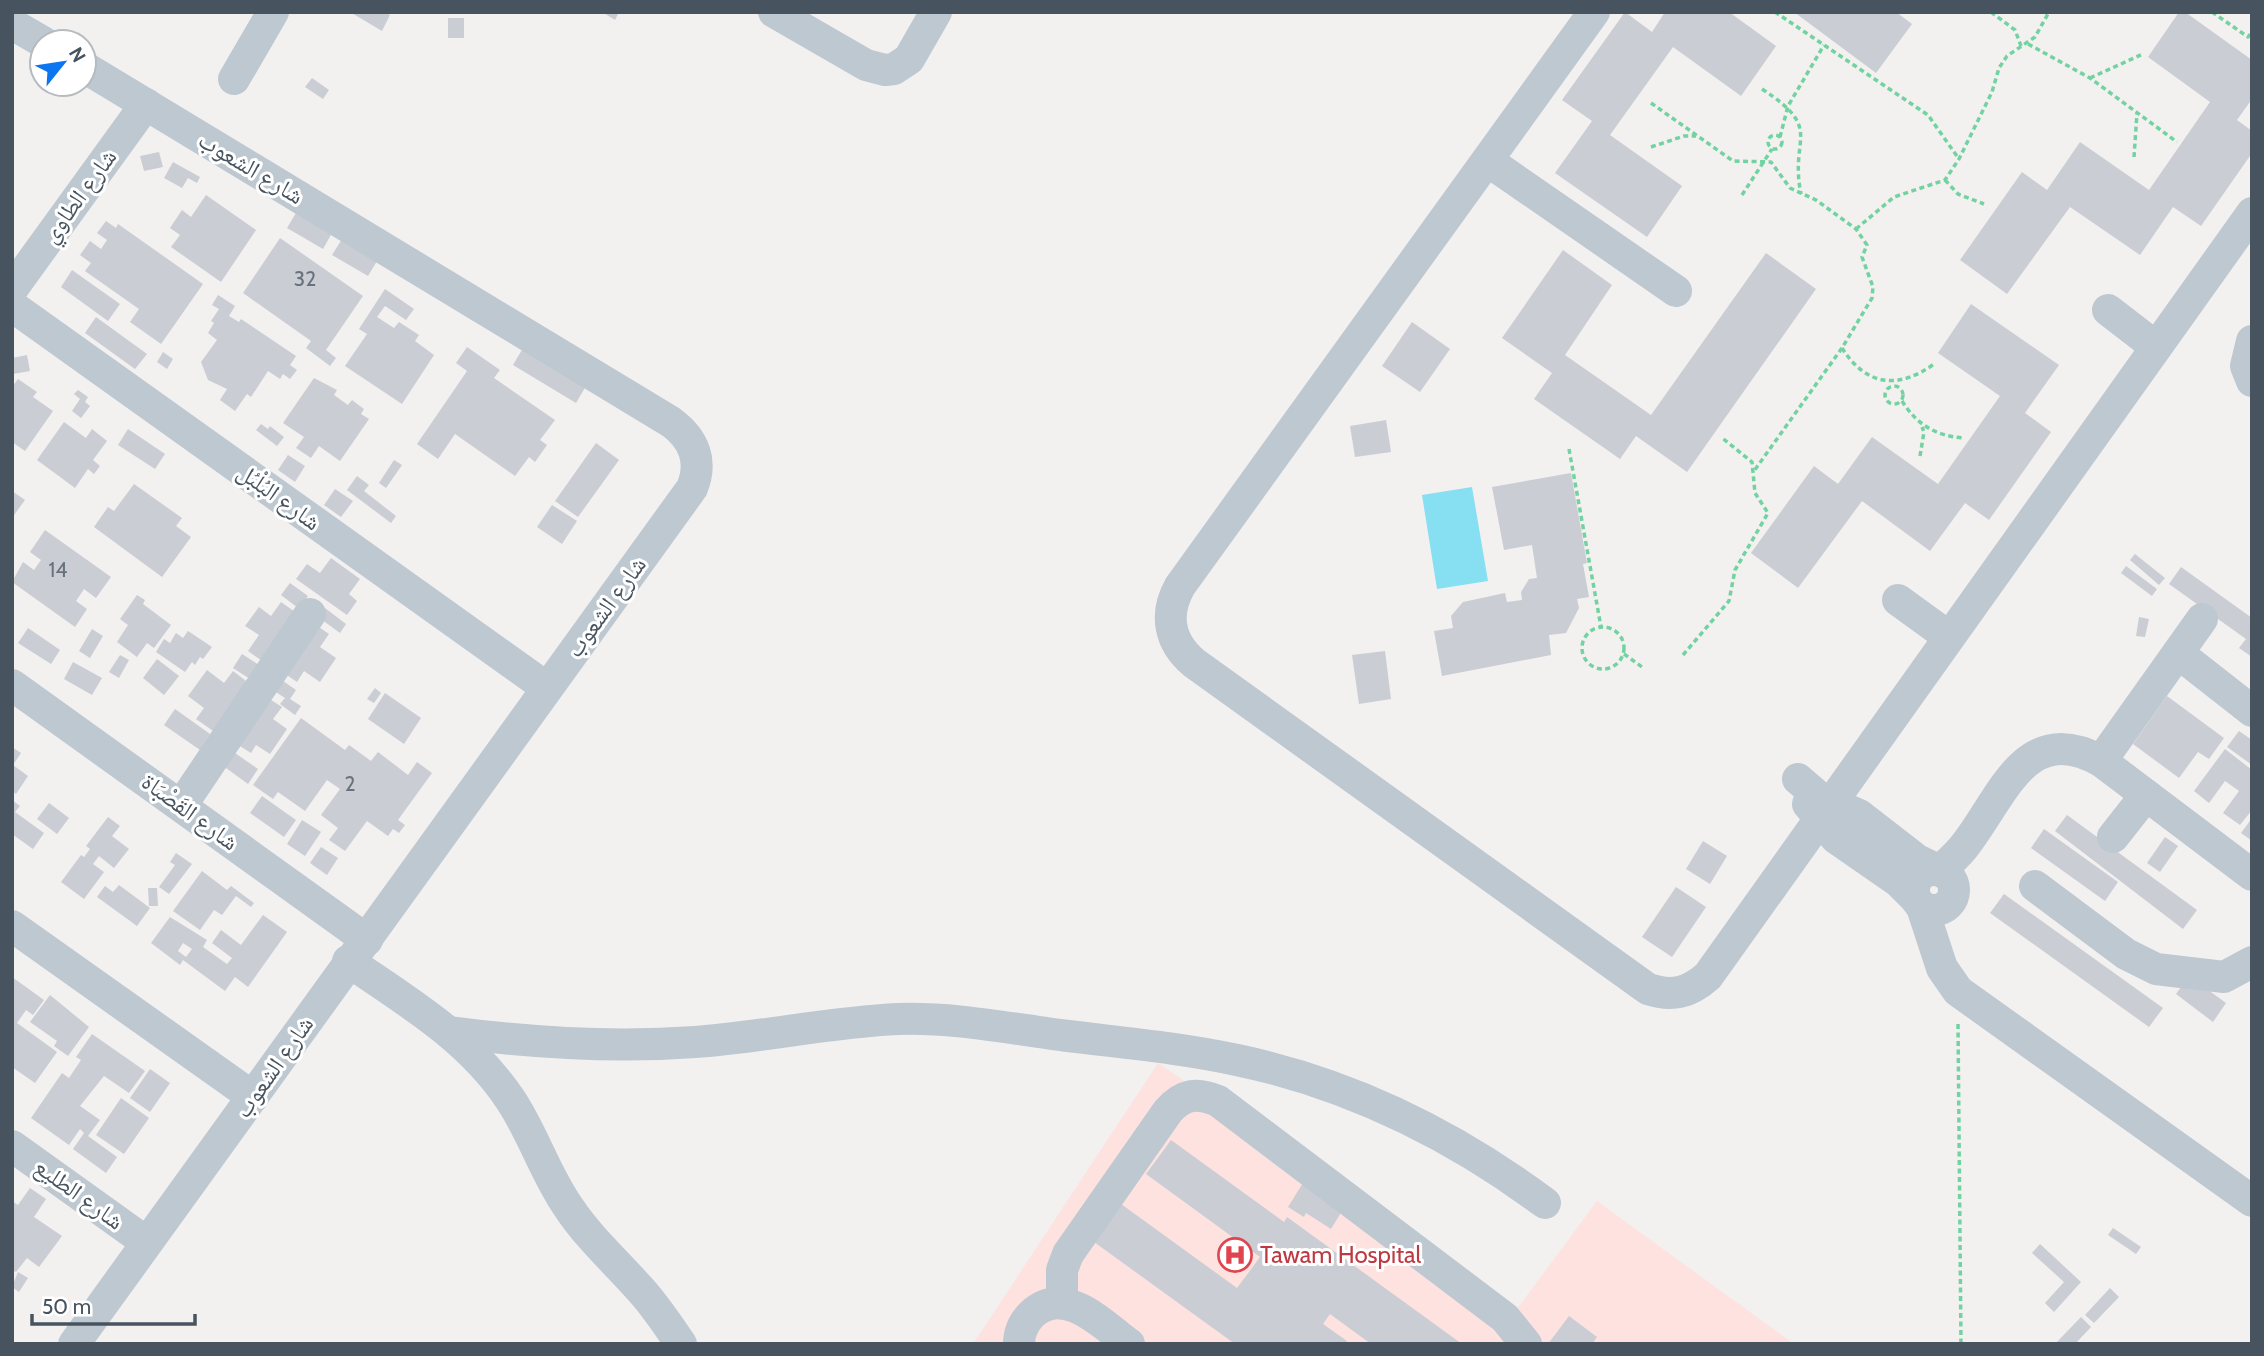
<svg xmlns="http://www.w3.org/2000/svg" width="2264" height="1356" viewBox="0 0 2264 1356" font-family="Cabin,'Noto Naskh Arabic',sans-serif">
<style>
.medical{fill:#fde2e0}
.water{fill:#87dff2}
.building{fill:#cacdd3;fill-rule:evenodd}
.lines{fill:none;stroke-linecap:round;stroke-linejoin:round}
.path{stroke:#72d3a1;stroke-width:3.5;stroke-dasharray:5 3.5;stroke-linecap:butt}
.minor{stroke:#bdc8d0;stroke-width:32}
.labels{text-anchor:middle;stroke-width:6;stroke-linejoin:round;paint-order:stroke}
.number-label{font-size:21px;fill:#68727c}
.street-label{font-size:24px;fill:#47545f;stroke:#fff}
.health-label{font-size:24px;fill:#be3a42;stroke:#fff;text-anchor:start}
</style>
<rect width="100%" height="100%" fill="#f3f0f0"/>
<polygon class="medical" points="1158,1063 1517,1309 1597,1201 1794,1344 973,1344"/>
<polygon class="water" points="1472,487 1488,581 1437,589 1422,495"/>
<g class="building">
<polygon points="350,12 385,12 390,15 382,31"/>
<polygon points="602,12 619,12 615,20"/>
<polygon points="1625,12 1652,32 1665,12 1729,12 1776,46 1741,96 1673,47 1610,135 1682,186 1647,237 1555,173 1592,121 1562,100"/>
<polygon points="1794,12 1896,12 1912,24 1876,73"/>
<polygon points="2179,12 2185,12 2252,60 2252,99 2237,120 2252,131 2252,153 2201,226 2173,207 2140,255 2070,207 2007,294 1960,260 2022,172 2047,190 2080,142 2149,190 2210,102 2148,57"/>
<rect x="448" y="18" width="16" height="20"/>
<polygon points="312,78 329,90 323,99 305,87"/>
<polygon points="159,152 163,167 144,171 140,156"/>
<polygon points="173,162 200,177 197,183 188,178 182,188 164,178"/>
<polygon points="206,195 256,230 221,282 171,247 180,235 170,228 182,210 191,217"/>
<polygon points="296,213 332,233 323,249 287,228"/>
<polygon points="106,221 116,228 118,224 203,284 161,344 130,322 139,309 85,271 91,263 80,255 90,241 101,249 107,240 97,233"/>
<polygon points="280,238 363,296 326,350 336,358 330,366 306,348 311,341 243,293"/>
<polygon points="342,239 377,261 368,276 332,255"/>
<polygon points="1563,250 1612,285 1565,355 1651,415 1766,253 1816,289 1687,472 1636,436 1620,459 1534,399 1552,373 1502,338"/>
<polygon points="72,270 120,304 108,321 61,287"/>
<polygon points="385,289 414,309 406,320 385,306 377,317 394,328 399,322 419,335 415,341 434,355 402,404 345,366 367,334 359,329"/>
<polygon points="218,295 235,306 229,316 239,322 241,319 296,356 290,365 297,370 290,379 283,374 280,379 268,371 251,397 247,394 235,411 220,400 227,389 208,380 201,362 217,340 208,333 214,323 211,321 219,309 212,305"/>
<polygon points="1971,304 2059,365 2025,413 2051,432 1989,520 1965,503 1930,551 1862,501 1798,588 1751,553 1814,466 1838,484 1872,437 1938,484 2000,396 1938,353"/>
<polygon points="96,317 147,354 135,369 85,333"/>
<polygon points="1412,322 1450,349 1420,392 1382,366"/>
<polygon points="467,347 500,370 494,378 555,420 540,440 547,445 535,462 529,457 515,476 455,434 438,459 417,444 467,371 456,363"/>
<polygon points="523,348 586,386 576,403 513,365"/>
<polygon points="163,352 173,359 167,369 157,362"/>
<polygon points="27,355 30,371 13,374 12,358"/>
<polygon points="314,378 337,390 334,395 348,405 352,400 364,409 361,414 369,419 340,461 319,446 311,458 296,448 304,437 283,423"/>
<polygon points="18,379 37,392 33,397 53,411 25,451 12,442 12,387"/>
<polygon points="78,390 88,397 85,402 90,406 81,418 72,411 80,399 74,394"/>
<polygon points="1386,420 1391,452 1355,457 1350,426"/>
<polygon points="64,422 86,438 92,429 107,441 93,460 100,466 94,474 88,469 75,488 37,460"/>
<polygon points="261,424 268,429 270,426 284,437 277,446 256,430"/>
<polygon points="128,429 165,454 155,469 118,445"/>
<polygon points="596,443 619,460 578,517 555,501"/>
<polygon points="288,455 305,466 295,482 278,470"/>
<polygon points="394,460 402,465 386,488 379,483"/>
<polygon points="1571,473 1587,563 1583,564 1589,597 1577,599 1579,608 1566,633 1549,635 1551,655 1442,676 1434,631 1453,628 1451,616 1463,602 1505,593 1507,602 1522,600 1521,592 1529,579 1537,578 1532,545 1504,550 1492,487"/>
<polygon points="357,476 369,485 364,491 396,516 391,523 347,490"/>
<polygon points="134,484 182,518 176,526 191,537 162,577 94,527 108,507 114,511"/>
<polygon points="335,489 353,501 341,517 324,505"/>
<polygon points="12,491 25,500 12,518"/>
<polygon points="552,505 577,521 562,544 537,527"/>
<polygon points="45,530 111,577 96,598 84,589 76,601 87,609 75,627 12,582 23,562 34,570 41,560 30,552"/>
<polygon points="2135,554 2165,578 2159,585 2130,560"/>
<polygon points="331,558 360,579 349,594 357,601 347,615 296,579 307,564 320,573"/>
<polygon points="2126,566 2157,589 2152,596 2121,573"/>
<polygon points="2181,567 2252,618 2252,657 2239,648 2246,639 2169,584"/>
<polygon points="290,583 308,596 298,608 281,595"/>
<polygon points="137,595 145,600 143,604 171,625 154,648 147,643 137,657 117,642 128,625 120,619"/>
<polygon points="281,602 298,614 265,663 248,651 259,635 245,626 259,607 271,616"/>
<polygon points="325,608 346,624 340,633 318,617"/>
<polygon points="2139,617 2149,619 2145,637 2136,636"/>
<polygon points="310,621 329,634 320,647 336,658 320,682 304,671 297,682 278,669"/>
<polygon points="28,628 60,650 51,664 18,643"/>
<polygon points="92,629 103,636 90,658 79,651"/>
<polygon points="188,631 212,647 203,659 200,657 195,665 192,662 185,672 156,652 164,639 170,643 176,633 183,638"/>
<polygon points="1385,651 1391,699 1359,704 1352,655"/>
<polygon points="242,654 259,665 250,679 233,668"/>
<polygon points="120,655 129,660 119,678 109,672"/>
<polygon points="157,659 179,676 164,695 143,678"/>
<polygon points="73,662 102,678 92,695 64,679"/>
<polygon points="207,670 224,683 233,671 250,684 216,733 196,719 204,708 188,696"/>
<polygon points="276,676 296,690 290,699 301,706 295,715 280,704 285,698 268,687"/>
<polygon points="375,688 381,693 374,703 367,699"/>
<polygon points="385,693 421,718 404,744 368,719"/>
<polygon points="265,696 282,707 273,719 287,729 270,754 256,745 251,753 235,743"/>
<polygon points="2167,696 2224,738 2209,759 2198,752 2179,778 2133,744"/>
<polygon points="175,709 210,734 200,750 164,725"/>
<polygon points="301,718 345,750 349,745 371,761 378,752 408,775 417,762 432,773 398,820 405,825 399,833 393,829 388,836 367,821 345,851 329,840 338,828 321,815 340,789 327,780 305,811 278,792 273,799 253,785"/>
<polygon points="2239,731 2252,740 2252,765 2227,747"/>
<polygon points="225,746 258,769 248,784 215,760"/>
<polygon points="12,747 21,753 13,765 28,776 16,794 12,791"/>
<polygon points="2225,749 2252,770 2252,810 2240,825 2223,813 2239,791 2225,781 2209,803 2194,791"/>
<polygon points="262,796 296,820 284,837 250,813"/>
<polygon points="12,800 20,806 15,812 44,833 33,849 12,834"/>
<polygon points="49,803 69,818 57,834 37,819"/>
<polygon points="2067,815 2197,910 2183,929 2055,831"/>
<polygon points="108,817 120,826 112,836 129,849 114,868 99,856 93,864 104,872 84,899 61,882 81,855 84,857 90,849 86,846"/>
<polygon points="2252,818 2252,841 2241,833"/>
<polygon points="302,820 321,832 305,856 287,844"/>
<polygon points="2044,829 2118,882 2105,901 2031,848"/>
<polygon points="2165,837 2178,846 2160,872 2147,863"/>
<polygon points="1703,841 1727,856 1710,884 1686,869"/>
<polygon points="321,847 338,858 327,875 310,863"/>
<polygon points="176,853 192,864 169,894 159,887 175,865 170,862"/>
<polygon points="202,871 227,890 231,886 254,903 251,907 236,896 222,915 214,910 200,930 173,911"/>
<polygon points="119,885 150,908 137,926 97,897 105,886 113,892"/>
<polygon points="1676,887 1706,907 1672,957 1642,937"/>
<polygon points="148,888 157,888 158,906 149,906"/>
<polygon points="2004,894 2163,1008 2149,1027 1990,913"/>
<path d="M263 915 287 932 248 987 235 977 225 991 183 960 180 965 151 943 170 917 207 940 203 947 227 964 232 958 212 943 221 930 241 945ZM183 943 192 949 186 957 178 951Z"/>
<polygon points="2189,976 2226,1003 2213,1022 2176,994"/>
<polygon points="12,977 44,1000 33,1015 26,1010 17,1023 57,1052 35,1083 12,1067"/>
<polygon points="50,995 89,1027 68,1056 54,1046 57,1041 30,1022"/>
<polygon points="92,1034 145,1071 129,1093 104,1076 80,1106 100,1120 88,1136 117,1157 106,1173 73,1149 84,1133 80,1129 69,1145 31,1118 62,1073 69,1078 81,1060 76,1057"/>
<polygon points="150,1069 170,1083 150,1112 130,1098"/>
<polygon points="121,1098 149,1118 124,1154 96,1135"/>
<polygon points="1171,1140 1284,1222 1287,1217 1462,1344 1371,1344 1330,1314 1323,1324 1347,1341 1345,1344 1235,1344 1083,1234 1110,1196 1237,1288 1260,1257 1146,1174"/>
<polygon points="1308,1175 1348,1201 1331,1229 1306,1213 1304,1217 1288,1207"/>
<polygon points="30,1188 46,1199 34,1217 62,1236 39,1267 27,1258 16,1272 12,1270 12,1201 18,1205"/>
<polygon points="2113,1228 2141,1247 2136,1254 2108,1235"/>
<polygon points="2040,1244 2081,1282 2054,1312 2045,1303 2064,1282 2032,1253"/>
<polygon points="18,1272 28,1278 19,1292 12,1287"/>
<polygon points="2110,1288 2119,1297 2094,1323 2085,1315"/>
<polygon points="1569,1316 1597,1337 1592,1344 1548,1344"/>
<polygon points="2081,1317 2091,1327 2075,1344 2055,1344"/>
</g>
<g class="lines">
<g class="path">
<polyline points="1775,12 1928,115 1959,159"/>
<polyline points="1991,12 2015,30 2021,46"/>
<polyline points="2212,12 2248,37 2252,32"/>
<polyline points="2028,44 2090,78 2177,142"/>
<polyline points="2090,78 2143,54"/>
<path d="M1762 89C1825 130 1789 136 1801 194"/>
<polyline points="1651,103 1733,161 1771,162 1790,188 1816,200 1856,229 1867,245 1862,257 1873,287 1872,298 1842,348 1754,471"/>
<circle cx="1775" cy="142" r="7"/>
<polyline points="1780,137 1788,106 1824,45"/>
<polyline points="1651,147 1684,136 1696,136"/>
<polyline points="2134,157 2137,113"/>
<polyline points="1945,180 1958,194 1984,204"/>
<polyline points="1742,195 1772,149"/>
<polyline points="1856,229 1894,197 1945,180 1959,159 1992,92 1999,68 2007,56 2035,37 2049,12"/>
<path d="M1842 348C1866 386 1898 390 1934 364"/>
<circle cx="1894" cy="395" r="9"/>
<path d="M1902 401C1917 425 1936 436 1964 438"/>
<polyline points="1569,449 1601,627"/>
<polyline points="1920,456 1924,432 1922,427"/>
<circle cx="1603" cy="648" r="21"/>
<polyline points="1624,654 1642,667"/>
<polyline points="1683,655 1729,601 1735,570 1768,513 1755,493 1752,462 1721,437"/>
<polyline points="1958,1024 1961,1344"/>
</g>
<g class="minor">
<polyline points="774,12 866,65 885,70 894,69 909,59 936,12"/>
<path d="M1594 12 1180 586C1164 614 1169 642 1194 663L1648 989C1672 997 1689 993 1708 976L2252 213"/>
<polyline points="12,24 43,42"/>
<polyline points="234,79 273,12"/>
<polyline points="1488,161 1676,291"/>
<polyline points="12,289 146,104"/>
<polyline points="12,306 547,688"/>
<polyline points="2108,310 2156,347"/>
<polyline points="2252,341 2246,366 2252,381"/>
<polyline points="1898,600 1949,637"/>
<polyline points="2178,653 2252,711"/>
<polyline points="12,685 367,940"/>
<polyline points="2101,761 2202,619"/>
<polyline points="1798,779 1820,798 1859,815 1917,860 1938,870"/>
<polyline points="1808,804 1836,838 1898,881 1915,898"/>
<polyline points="181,806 310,614"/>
<polyline points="2113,837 2146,795"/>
<circle cx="1934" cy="890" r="20"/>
<path d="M1940 871C1949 862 1959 854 1966 844 2003 796 2026 719 2101 761L2252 875"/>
<polyline points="2035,886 2126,954 2156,969 2224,977 2252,962"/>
<polyline points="1922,907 1942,968 1958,991 2252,1201"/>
<polyline points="12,926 253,1097"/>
<path d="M348 961C408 1002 469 1038 510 1099 533 1133 545 1174 569 1208 589 1238 615 1261 639 1288 655 1305 667 1324 681 1344"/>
<path d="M450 1032C532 1043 613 1048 695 1042 763 1037 830 1022 898 1019 955 1017 1012 1029 1068 1036 1125 1043 1182 1048 1237 1060 1351 1084 1452 1134 1545 1203"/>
<polyline points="12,1146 146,1242"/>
<path d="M1062 1303V1270L1068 1254 1168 1111C1183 1094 1197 1092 1218 1101L1505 1318 1526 1344"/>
<path d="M74 1344 692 488C703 461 694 439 671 422L84 67"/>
<path d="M1019 1344C1019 1332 1024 1322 1032 1314 1065 1284 1103 1325 1129 1344"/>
</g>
</g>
<defs>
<g id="hospital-ring" transform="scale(1.75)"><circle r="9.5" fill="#fff" stroke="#e0444e" stroke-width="1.5"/><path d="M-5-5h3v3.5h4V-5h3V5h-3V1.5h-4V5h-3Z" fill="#e0444e"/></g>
</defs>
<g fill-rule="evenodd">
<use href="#hospital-ring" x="1235" y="1255"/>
</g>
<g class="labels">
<g class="number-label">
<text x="305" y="286">32</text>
<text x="58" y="577">14</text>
<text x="350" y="791">2</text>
</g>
<g class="street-label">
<text transform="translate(251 168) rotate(31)" y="8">شارع الشعوب</text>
<text transform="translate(79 196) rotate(-54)" y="8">شارع الطاوي</text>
<text transform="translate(279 497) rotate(36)" y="8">شارع البُلْبُل</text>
<text transform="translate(606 607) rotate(-54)" y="8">شارع الشعوب</text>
<text transform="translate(190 812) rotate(36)" y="8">شارع القَصْبَاة</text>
<text transform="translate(274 1067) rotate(-55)" y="8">شارع الشعوب</text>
<text transform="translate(79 1194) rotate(36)" y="8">شارع الطليع</text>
</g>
<g class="health-label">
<text x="1260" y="1263">Tawam Hospital</text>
</g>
</g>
<rect width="2264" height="1356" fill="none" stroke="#47545f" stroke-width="28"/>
<g transform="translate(63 63) rotate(60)"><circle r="33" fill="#ffffff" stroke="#b5bbbf" stroke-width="2"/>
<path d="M0-5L12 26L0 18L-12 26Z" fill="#0c76f1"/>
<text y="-10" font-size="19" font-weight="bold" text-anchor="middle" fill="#47545f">N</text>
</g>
<path d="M32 1314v10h163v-10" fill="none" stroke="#47545f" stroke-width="3.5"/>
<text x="42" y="1314" font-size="21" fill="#47545f" stroke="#ffffff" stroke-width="5" paint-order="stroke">50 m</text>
</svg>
